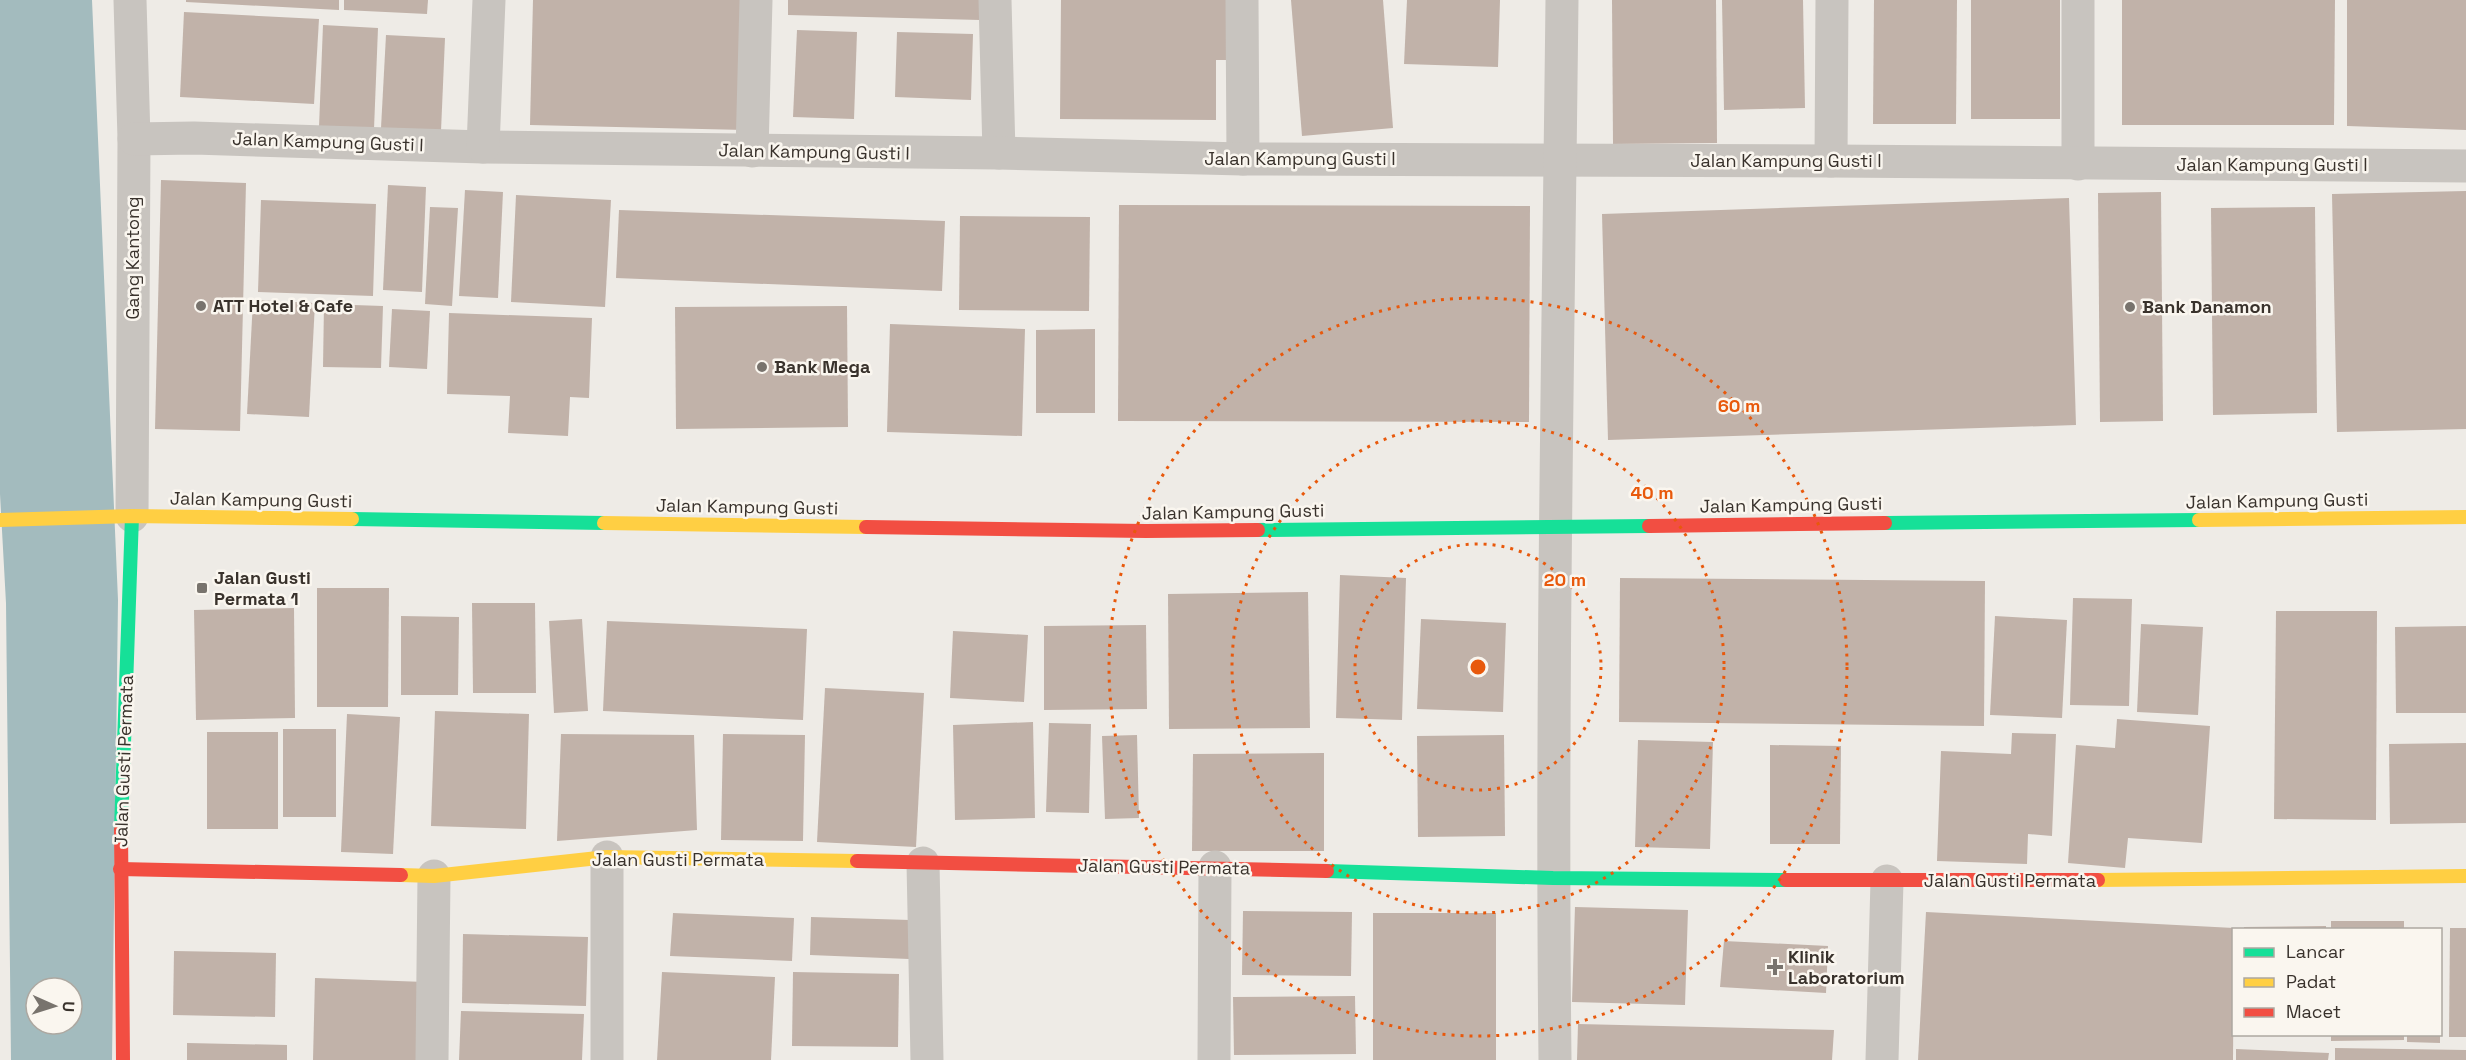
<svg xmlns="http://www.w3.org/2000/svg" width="2466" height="1060" viewBox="0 0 2466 1060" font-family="'Space Grotesk',sans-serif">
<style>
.water{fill:#a3bbbe;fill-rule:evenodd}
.building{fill:#c1b2a9}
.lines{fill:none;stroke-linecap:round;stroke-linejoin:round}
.street{stroke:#c8c4bf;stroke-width:33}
.fast{stroke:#16e098;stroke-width:14}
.slow{stroke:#ffcf43;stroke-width:14}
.jam{stroke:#f24e42;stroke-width:14}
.ring{fill:none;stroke:#e8590c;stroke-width:3;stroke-dasharray:3 6}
.poi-dot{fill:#78736d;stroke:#faf6ef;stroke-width:2}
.labels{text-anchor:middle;stroke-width:5;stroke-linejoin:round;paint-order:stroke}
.street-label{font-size:18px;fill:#39322c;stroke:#faf6ef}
.poi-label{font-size:18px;font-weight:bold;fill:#39322c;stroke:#faf6ef;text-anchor:start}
.centre{fill:#e8590c;stroke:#faf6ef;stroke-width:3}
.ring-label{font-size:18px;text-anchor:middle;font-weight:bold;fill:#e8590c;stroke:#faf6ef;stroke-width:5;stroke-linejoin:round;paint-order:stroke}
</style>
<rect width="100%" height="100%" fill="#eeebe6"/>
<path class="water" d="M0 0H92L118 600 112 1060H11L6 603 0 494ZM36 988H72V1024H36Z"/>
<g class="building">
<polygon points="186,0 339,0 339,10 186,2"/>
<polygon points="344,0 428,0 427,14 344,10"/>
<polygon points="533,0 749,0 745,130 530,125"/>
<polygon points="788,0 980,0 980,20 788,15"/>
<polygon points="1061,0 1229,0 1230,60 1216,60 1216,120 1060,119"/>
<polygon points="1291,0 1383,0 1393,128 1302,136"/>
<polygon points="1407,0 1500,0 1498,67 1404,64"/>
<polygon points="1612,0 1716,0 1717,143 1613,144"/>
<polygon points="1722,0 1803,0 1805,108 1724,110"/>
<polygon points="1874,0 1957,0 1956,124 1873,124"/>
<rect x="1971" y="0" width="89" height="119"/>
<polygon points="2122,0 2335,0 2334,125 2122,125"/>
<polygon points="2347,0 2466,0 2466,130 2347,126"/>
<polygon points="184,12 319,19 314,104 180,97"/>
<polygon points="323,25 378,28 374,129 319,127"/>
<polygon points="797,30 857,32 854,119 793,117"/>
<polygon points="897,32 973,34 971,100 895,97"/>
<polygon points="386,35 445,38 441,131 381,128"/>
<polygon points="161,180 246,183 240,431 155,429"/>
<polygon points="388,185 426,187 422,292 383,290"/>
<polygon points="465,190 503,192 498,298 459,296"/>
<polygon points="2466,191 2466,429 2337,432 2332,194"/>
<polygon points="2161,192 2163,421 2100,422 2098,193"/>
<polygon points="516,195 611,200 605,307 511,302"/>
<polygon points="2069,198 2076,425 1608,440 1602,214"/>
<polygon points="261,200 376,204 373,296 258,292"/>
<polygon points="1119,205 1530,206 1529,422 1118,421"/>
<polygon points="430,207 458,208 452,306 425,304"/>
<polygon points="2315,207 2317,413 2213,415 2211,208"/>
<polygon points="619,210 945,221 942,291 616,278"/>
<polygon points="960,216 1090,217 1089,311 959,310"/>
<polygon points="253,300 315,303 309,417 247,414"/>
<polygon points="324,304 383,306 381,368 323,367"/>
<polygon points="847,306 848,427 676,429 675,307"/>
<polygon points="392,309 430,311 427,369 389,367"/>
<polygon points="449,313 592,318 589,398 570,397 568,436 508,433 510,396 447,394"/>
<polygon points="890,324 1025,329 1022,436 887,432"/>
<polygon points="1095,329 1095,413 1036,413 1036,330"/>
<polygon points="1340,575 1406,578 1402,720 1336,718"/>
<polygon points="1620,578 1985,581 1984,726 1619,722"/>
<polygon points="317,588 389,588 388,707 317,707"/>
<polygon points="1308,592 1310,728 1169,729 1168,594"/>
<polygon points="2073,598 2132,599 2129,706 2070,705"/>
<polygon points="472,603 535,603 536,693 473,693"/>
<polygon points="294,608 295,718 196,720 194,610"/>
<polygon points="2276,611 2377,611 2376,820 2274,819"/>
<polygon points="401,616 459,617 458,695 401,695"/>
<polygon points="1995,616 2067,620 2062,718 1990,715"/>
<polygon points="582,619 588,711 554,713 549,621"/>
<polygon points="1421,619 1506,623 1503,712 1417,709"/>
<polygon points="607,621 807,629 803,720 603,711"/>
<polygon points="2141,624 2203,627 2198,715 2137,712"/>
<polygon points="1146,625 1147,709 1044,710 1044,626"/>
<polygon points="2466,626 2466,713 2396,713 2395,627"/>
<polygon points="953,631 1028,635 1024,702 950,698"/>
<polygon points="825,688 924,693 916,847 817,842"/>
<polygon points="435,711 529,714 526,829 431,826"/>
<polygon points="347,714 400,717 393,854 341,852"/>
<polygon points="2117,719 2210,726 2202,843 2128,838 2125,868 2068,863 2076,745 2115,748"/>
<polygon points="1033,722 1035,818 955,820 953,725"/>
<polygon points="1049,723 1091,724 1089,813 1046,812"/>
<rect x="283" y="729" width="53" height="88"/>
<rect x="207" y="732" width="71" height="97"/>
<polygon points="2012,733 2056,734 2052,836 2028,834 2027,864 1937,861 1941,751 2011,754"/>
<polygon points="561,734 694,735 697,830 557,841"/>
<polygon points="723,734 805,735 803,841 721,840"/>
<polygon points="1137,735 1139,818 1105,819 1102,736"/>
<polygon points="1504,735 1505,836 1418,837 1417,736"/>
<polygon points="1638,740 1713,742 1710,849 1635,847"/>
<polygon points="2466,743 2466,823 2390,824 2389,744"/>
<polygon points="1770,745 1841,746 1840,844 1770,844"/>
<polygon points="1324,753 1324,851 1192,851 1193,754"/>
<polygon points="1575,907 1688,910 1685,1005 1572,1002"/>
<polygon points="1243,911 1352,912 1351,976 1242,975"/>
<polygon points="1926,912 2234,928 2233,1060 1918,1060"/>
<polygon points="673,913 794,918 792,961 670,956"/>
<rect x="1373" y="913" width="123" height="147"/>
<polygon points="811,917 910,920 909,959 810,955"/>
<rect x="2331" y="921" width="73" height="9"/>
<polygon points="2326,926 2326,930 2244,930 2244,927"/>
<polygon points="2450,928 2466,928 2466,1037 2449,1037"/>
<polygon points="463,934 588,937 586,1006 462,1003"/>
<polygon points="1724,941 1828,946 1826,993 1720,987"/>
<polygon points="174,951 276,953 275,1017 173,1015"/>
<polygon points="662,972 775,977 771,1060 657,1060"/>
<polygon points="793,972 899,974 898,1047 792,1046"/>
<polygon points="315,978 425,982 422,1060 313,1060"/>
<polygon points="1355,996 1356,1054 1234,1055 1233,997"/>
<polygon points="461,1011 584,1014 582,1060 459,1060"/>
<polygon points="1578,1024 1834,1030 1832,1060 1577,1060"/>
<polygon points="2331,1034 2404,1034 2404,1040 2331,1041"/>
<polygon points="2407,1034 2440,1034 2440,1043 2407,1042"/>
<polygon points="187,1043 287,1045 287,1060 187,1060"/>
<polygon points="2335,1048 2466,1050 2466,1060 2335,1060"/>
<polygon points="2236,1049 2329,1053 2328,1060 2236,1060"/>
</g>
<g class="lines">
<g class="street">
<polyline points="130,0 134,139 132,516"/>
<polyline points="995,0 999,153"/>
<polyline points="1242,0 1243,159"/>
<polyline points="2078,0 2078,164"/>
<polyline points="134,139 194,138 483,147 999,153 1243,159 1831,161 2466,166"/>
<polyline points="483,147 489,0"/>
<polyline points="752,151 756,0"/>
<polyline points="1831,161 1832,0"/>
<polyline points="607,857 607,1060"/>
<polyline points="923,863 927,1060"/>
<polyline points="432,1060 434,876"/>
<polyline points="1214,1060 1215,867"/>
<path d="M1555 1060C1551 707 1558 353 1562 0"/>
<polyline points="1882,1060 1887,881"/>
</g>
<g class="fast">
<polyline points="352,519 604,523"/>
<polyline points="1885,523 2199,520"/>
<polyline points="1258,530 1649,526"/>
<polyline points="121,829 132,516"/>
<polyline points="1327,871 1553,878 1786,880"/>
</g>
<g class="slow">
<polyline points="0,520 132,516 352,519"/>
<polyline points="2199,520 2466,517"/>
<polyline points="604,523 866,527"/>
<polyline points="401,875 434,876 607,857 857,861"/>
<polyline points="2098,880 2466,876"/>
</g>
<g class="jam">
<polyline points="1649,526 1885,523"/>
<polyline points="866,527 1146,531 1258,530"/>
<polyline points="121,829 123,1060"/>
<polyline points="857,861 1327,871"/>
<polyline points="120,869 401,875"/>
<polyline points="1786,880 2098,880"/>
</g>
</g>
<g class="ring">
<circle cx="1478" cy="667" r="123"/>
<circle cx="1478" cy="667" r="246"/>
<circle cx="1478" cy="667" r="369"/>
</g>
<g class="poi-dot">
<circle cx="201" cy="306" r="6"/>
<circle cx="2130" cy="307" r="6"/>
<circle cx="762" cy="367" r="6"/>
<rect x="196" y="582" width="12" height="12" rx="3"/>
<path d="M1772 958h6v6h6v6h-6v6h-6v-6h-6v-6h6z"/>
</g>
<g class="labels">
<g class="street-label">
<text transform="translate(328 142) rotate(2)" y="6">Jalan Kampung Gusti I</text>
<text transform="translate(814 152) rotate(1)" y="6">Jalan Kampung Gusti I</text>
<text x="1300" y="165">Jalan Kampung Gusti I</text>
<text x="1786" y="167">Jalan Kampung Gusti I</text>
<text x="2272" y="171">Jalan Kampung Gusti I</text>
<text transform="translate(133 258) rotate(-90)" y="6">Gang Kantong</text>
<text transform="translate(261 500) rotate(1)" y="6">Jalan Kampung Gusti</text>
<text transform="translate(2277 501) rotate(-1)" y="6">Jalan Kampung Gusti</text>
<text transform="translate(1791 505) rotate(-1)" y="6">Jalan Kampung Gusti</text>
<text transform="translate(747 507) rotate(1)" y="6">Jalan Kampung Gusti</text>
<text transform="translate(1233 512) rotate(-1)" y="6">Jalan Kampung Gusti</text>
<text transform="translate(124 761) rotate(-88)" y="6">Jalan Gusti Permata</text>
<text x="678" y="866">Jalan Gusti Permata</text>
<text transform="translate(1164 867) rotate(1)" y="6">Jalan Gusti Permata</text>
<text x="2010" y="887">Jalan Gusti Permata</text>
</g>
<g class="poi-label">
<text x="213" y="312">ATT Hotel &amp; Cafe</text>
<text x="2142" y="313">Bank Danamon</text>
<text x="774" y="373">Bank Mega</text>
<text x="214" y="584">Jalan Gusti<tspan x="214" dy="21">Permata 1</tspan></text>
<text x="1788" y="963">Klinik<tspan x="1788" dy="21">Laboratorium</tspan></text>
</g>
</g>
<circle cx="1478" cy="667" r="9" class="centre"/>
<g class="ring-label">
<text x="1739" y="412">60 m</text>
<text x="1652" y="499">40 m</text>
<text x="1565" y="586">20 m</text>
</g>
<rect x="2232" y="928" width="210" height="108" fill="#faf6ef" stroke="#ada8a1" stroke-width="1.5"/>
<rect x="2244" y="948" width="30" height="9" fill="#16e098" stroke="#ada8a1" stroke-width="1.5"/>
<text x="2286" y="958" font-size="18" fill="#39322c">Lancar</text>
<rect x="2244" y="978" width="30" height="9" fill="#ffcf43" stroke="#ada8a1" stroke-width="1.5"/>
<text x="2286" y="988" font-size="18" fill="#39322c">Padat</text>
<rect x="2244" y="1008" width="30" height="9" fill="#f24e42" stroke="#ada8a1" stroke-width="1.5"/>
<text x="2286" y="1018" font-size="18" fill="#39322c">Macet</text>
<g transform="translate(54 1006) rotate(93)"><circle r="28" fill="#faf6ef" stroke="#ada8a1" stroke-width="1.5"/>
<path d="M0-4.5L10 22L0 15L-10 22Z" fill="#78736d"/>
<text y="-9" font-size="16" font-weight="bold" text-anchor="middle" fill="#39322c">U</text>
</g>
</svg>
